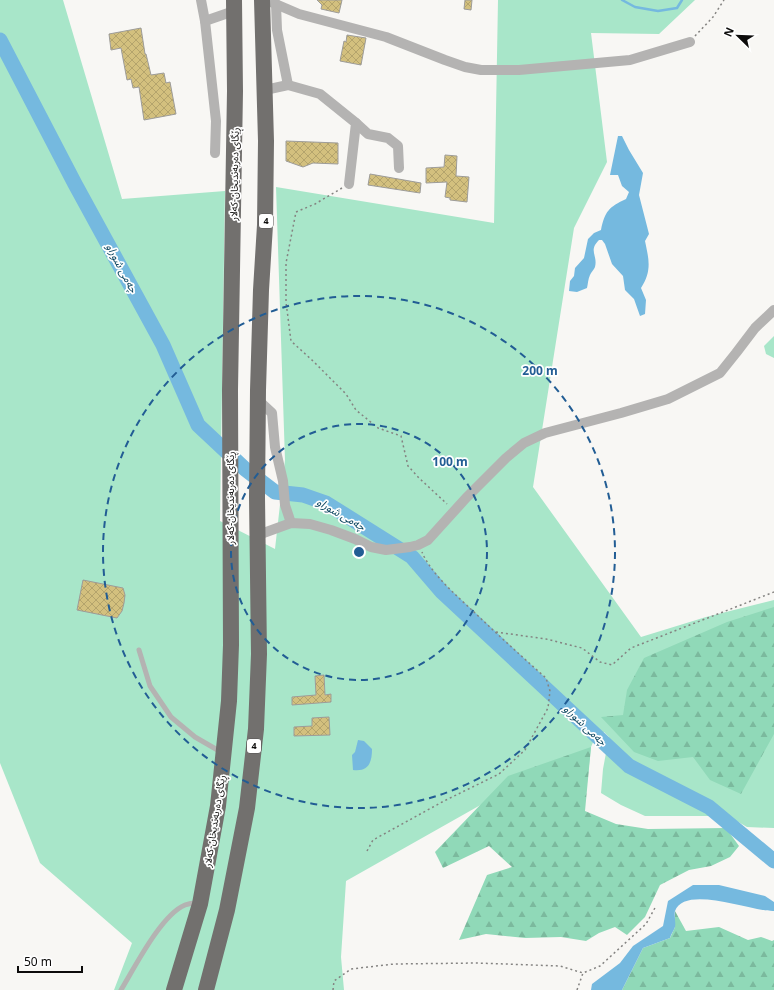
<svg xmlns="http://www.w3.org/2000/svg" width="774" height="990" viewBox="0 0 774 990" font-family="'Noto Sans','Noto Sans Arabic',sans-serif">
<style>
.green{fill:#a8e6c9}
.forest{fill:url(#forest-firs)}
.water{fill:#75b9df}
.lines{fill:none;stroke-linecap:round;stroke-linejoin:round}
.stream{stroke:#75b9df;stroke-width:2.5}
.river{stroke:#75b9df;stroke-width:15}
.building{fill:url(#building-cross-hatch);stroke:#9d9c99}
.path{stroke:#848381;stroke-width:1.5;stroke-dasharray:2 3;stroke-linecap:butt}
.service{stroke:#b4b3b2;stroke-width:5}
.minor{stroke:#b4b3b2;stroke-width:10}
.trunk{stroke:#72706e;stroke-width:16}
.ring{fill:none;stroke:#225d94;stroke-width:2;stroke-dasharray:7 5}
.labels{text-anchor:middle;stroke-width:3.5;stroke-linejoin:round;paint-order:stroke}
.shield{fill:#fff;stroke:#565554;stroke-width:1}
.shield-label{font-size:9px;font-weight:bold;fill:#0d0c0b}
.street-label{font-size:10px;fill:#0d0c0b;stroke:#fff}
.water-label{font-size:11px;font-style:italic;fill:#0a445e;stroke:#fff}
.centre{fill:#225d94;stroke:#fff;stroke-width:2}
.ring-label{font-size:12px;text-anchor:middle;font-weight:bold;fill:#225d94;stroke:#fff;stroke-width:3.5;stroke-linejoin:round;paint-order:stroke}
</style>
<defs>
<pattern id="forest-firs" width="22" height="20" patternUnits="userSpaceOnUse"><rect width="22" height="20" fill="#90d9b8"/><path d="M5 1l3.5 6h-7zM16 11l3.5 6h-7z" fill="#7bb99d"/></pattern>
<pattern id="building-cross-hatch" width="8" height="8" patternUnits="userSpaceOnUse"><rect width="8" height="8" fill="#d3c07e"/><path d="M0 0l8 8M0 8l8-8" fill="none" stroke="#b4a46c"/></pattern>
</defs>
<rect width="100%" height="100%" fill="#f8f7f4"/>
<g class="green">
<polygon points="0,0 63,0 122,199 225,191 220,521 275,549 285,460 276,187 494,223 498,0 695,0 659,34 591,33 607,162 574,228 533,487 641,637 706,617 774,600 774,828 747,827 728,816 645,816 621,805 601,793 603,769 609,737 604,732 595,738 591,747 584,811 500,794 346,881 341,957 344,990 114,990 132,943 40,863 0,763"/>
<polygon points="774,336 774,358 766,354 764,346"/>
</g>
<g class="forest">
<polygon points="774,607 774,734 741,794 710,780 693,757 658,761 634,752 601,717 623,715 627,690 644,658 727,622"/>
<polygon points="591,747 585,811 616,824 648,829 726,828 739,846 730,857 711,866 689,870 660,885 645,917 627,935 615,927 599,933 586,941 561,937 525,938 486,934 459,940 487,875 512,867 489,846 443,868 435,852 508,776"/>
<polygon points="675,911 686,931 719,927 748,940 761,937 772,941 774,940 774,990 622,990 643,948 670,938 675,927"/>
</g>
<g class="water">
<path d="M618 136H622L629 150 643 173 639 195 649 234 645 241C649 260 652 271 641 288L646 300 645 314 640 316 634 299 625 290 623 276 612 264 605 244 602 240H599C588 251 598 255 595 267 594 270 591 272 590 275 588 279 588 284 587 288L577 292 569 291 570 281 574 276 575 268 584 258 588 239 594 233 601 230C605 211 609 207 626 199L629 192 622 186 618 175H610Z"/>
<path d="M358 740 364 741 372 749C372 762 369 772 353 770L352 755 355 752Z"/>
<path d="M693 885H719L765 896 774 902V911C753 912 685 884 675 911 674 916 676 922 675 927 674 930 671 934 670 938L643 948 622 990H591L592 984 620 963 633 946 663 926 668 901Z"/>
</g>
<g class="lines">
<polyline class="stream" points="622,0 635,7 658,11 677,8 682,0"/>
<polyline class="river" points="0,40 75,184 163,345 198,425 245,469 275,492 303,495 326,503 412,557 442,592 629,766 709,807 774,861"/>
</g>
<g class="building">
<polygon points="317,0 342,0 339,13 321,9 322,5"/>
<polygon points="465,0 472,0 471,10 464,9"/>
<polygon points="141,28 145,54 146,54 151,75 164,73 166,83 170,82 176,114 144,120 139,87 133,88 131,79 127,80 121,48 111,50 109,34"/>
<polygon points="347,35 366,38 361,65 340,61 344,41 346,42"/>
<polygon points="286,141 338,143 338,164 313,163 303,167 286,161"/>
<polygon points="445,155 457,156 456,176 469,177 467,202 450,200 450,198 445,197 447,182 426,183 426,168 444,167"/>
<polygon points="370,174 421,183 420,193 368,185"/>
<polygon points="83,580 123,588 125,595 124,603 122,611 117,618 77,610"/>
<polygon points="324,675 325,695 331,694 331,702 292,705 292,697 316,695 315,676"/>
<polygon points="329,717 330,735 294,736 294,727 312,726 312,718"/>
</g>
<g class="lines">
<g class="path">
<polyline points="695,36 713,17 724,0"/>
<polyline points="342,188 315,204 296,212 286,263 286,302 291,341 313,361 346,394 356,410 378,428 401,436 408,466 419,478 447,504"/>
<polyline points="496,632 546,639 582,648 600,662 612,665 631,648 774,592"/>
<path d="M367 851 373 840 444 801 499 774 525 750 548 708 550 691 546 678C521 656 497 634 474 612 457 596 431 574 422 552"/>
<polyline points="333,990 334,981 351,969 394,964 477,963 560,966 583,973"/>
<polyline points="577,990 583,973 600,966 646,924 656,906"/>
</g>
<g class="service">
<polyline points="139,650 150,686 171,717 195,737 221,752"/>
<path d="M121 990C135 967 161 915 185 905 190 903 193 903 197 903"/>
</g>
<g class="minor">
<polyline points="201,0 205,21"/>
<polyline points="266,0 299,14 386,37 445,60 465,67 481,70 519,70 630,60 690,42"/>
<polyline points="276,4 277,30 288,85"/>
<polyline points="265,90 288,85 320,94 356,123 349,184"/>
<polyline points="356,123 368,134 388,138 398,146 399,168"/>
<polyline points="215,153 216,121 205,21 234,11"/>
<polyline points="258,400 272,413 275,447 283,481 285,505 291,523"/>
<polyline points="258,535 291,523 310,524 331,530 355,539 371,547 386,550 410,547 418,545 428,540 466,498 506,458 524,443 545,433 621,413 668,399 720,373 736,353 755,328 774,310"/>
</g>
<g class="trunk">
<polyline points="174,990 200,904 218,806 229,701 231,645 230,390 235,91 234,0"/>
<polyline points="206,990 227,910 247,808 256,729 259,654 257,497 258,390 261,290 265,225 266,141 262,0"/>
</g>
</g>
<g class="ring">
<circle cx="359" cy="552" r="128"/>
<circle cx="359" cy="552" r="256"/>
</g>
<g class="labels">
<g class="shield">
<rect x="259" y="214" width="14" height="14" rx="3"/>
<rect x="247" y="739" width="14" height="14" rx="3"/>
</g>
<g class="shield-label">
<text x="266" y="224">4</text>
<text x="254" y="749">4</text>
</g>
<g class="street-label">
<text transform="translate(234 174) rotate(-89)" y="4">ڕێگای دەربەندیخان-کەلار</text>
<text transform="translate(230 498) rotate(-90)" y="4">ڕێگای دەربەندیخان-کەلار</text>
<text transform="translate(214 821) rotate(-81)" y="4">ڕێگای دەربەندیخان-کەلار</text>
</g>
<g class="water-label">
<text transform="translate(122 268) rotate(62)" y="4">چەمی شوراو</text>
<text transform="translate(341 514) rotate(30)" y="4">چەمی شوراو</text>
<text transform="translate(585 725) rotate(43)" y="4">چەمی شوراو</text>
</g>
</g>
<circle cx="359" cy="552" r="6" class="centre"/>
<g class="ring-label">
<text x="540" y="375">200 m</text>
<text x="450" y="466">100 m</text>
</g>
<g transform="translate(738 36) rotate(293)" stroke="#ffffff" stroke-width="3" paint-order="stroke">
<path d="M0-3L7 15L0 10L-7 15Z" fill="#0d0c0b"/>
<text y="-6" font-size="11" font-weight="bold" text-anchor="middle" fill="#0d0c0b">N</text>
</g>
<path d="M18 966v6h64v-6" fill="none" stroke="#0d0c0b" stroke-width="2"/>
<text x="24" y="966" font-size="12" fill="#0d0c0b" stroke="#ffffff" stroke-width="3" paint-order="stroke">50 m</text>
</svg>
